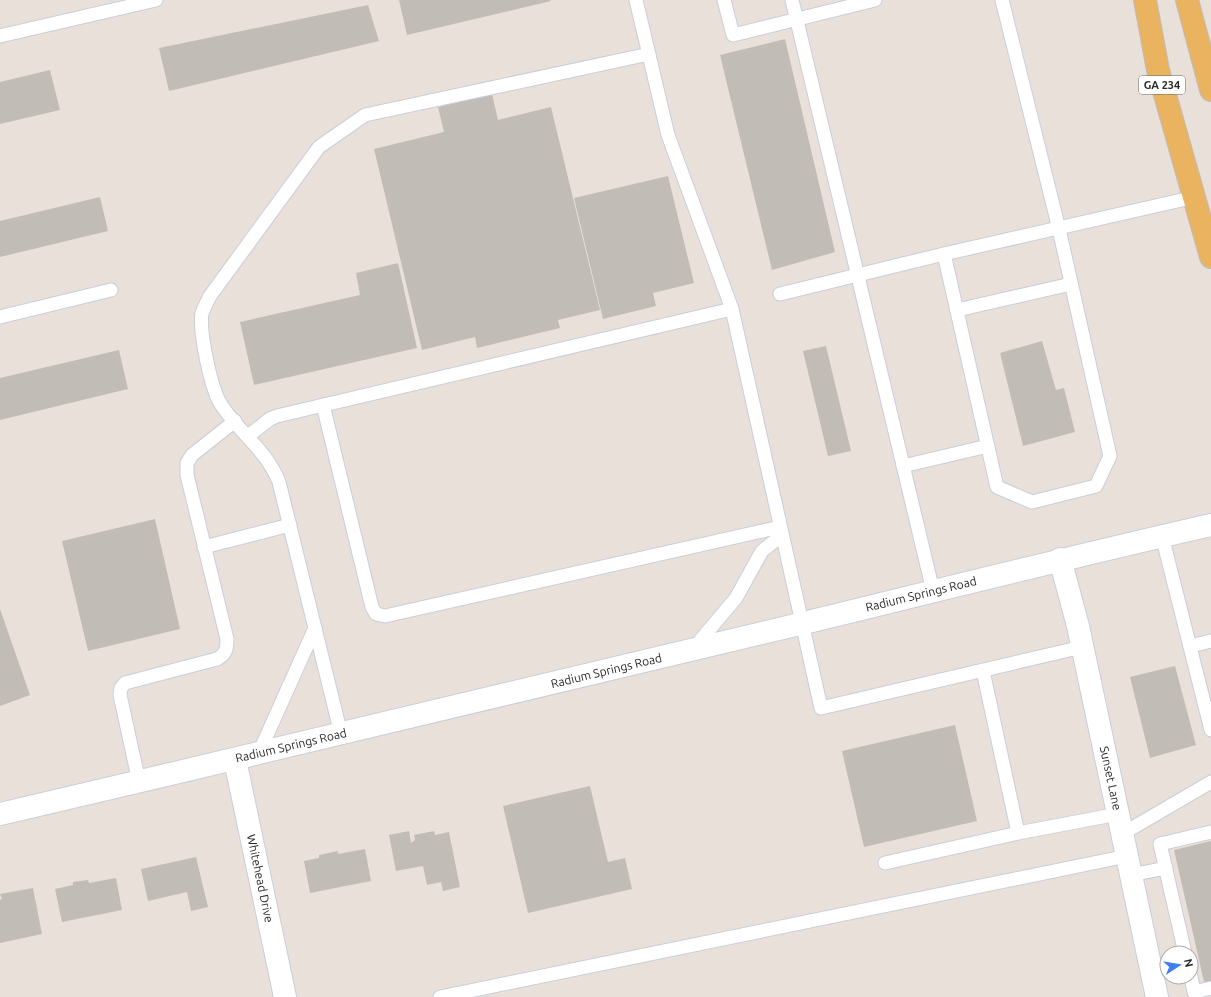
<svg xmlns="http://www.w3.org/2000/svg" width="1211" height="997" viewBox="0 0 1211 997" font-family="Ubuntu,sans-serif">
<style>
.building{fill:#c2bcb6}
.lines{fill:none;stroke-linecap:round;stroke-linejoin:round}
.service-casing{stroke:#c8ced9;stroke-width:15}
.minor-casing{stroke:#c8ced9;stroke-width:24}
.secondary-casing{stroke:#c8ced9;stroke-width:24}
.primary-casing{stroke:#bebebe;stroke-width:24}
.service{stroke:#fff;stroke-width:13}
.minor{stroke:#fff;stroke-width:22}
.secondary{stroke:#fff;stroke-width:22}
.primary{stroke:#e9b35f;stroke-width:22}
.labels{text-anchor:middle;stroke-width:4;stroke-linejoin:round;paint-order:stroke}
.shield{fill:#fff;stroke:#686868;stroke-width:1}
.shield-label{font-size:11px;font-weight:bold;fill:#282828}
.street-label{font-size:12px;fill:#282828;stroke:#fff}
</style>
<rect width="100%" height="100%" fill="#eae0da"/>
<g class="building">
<polygon points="399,0 550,0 551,1 407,35"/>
<polygon points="368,5 379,41 169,91 159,48"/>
<polygon points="785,39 835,252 772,270 720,55"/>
<polygon points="50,70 60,110 0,124 0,82"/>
<polygon points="492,94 498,120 551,107 600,310 558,320 560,328 477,348 475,337 422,350 374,149 444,132 438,107"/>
<polygon points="668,176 694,283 653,293 656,306 603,319 574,198"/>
<polygon points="100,197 108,231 0,257 0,221"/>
<polygon points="398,263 417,348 254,385 240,322 360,295 356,273"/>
<polygon points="1042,341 1056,390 1064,388 1075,432 1023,446 1000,353"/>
<polygon points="826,346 851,451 828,456 803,351"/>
<polygon points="119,350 128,389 0,420 0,378"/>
<polygon points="155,519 180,629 88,651 62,541"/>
<polygon points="0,609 30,695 0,706"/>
<polygon points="1175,666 1196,745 1150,758 1130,677"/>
<polygon points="955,725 977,821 864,847 842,751"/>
<polygon points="590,786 608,862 625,858 632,889 528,913 503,806"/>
<polygon points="409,831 411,843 415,840 414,835 434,831 435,835 449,832 460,887 443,891 441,882 427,885 423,866 396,871 389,835"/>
<polygon points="1211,841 1211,985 1205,986 1174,850"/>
<polygon points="365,849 371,881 310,893 304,861 319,858 319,855 338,851 338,854"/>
<polygon points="196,857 208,907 191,911 187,892 148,901 141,869"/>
<polygon points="116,878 122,910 62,922 55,889 73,885 73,882 88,880 89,883"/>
<polygon points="33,888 42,934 0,943 0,900 2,899 0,894"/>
</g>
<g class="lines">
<g class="service-casing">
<g id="service">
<polyline points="636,0 668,135 732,309 821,708 1082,647"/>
<polyline points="724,0 733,35 875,0"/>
<polyline points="792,0 933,591"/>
<polyline points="0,36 156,0"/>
<polyline points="944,254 997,487 1032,502 1096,486 1110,456 1059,229 1002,0"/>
<polyline points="780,294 944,254 1195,197"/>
<polyline points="957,310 1071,284"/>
<polyline points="0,317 111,290"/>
<polyline points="323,405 372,607 376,614 385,616 780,527"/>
<polyline points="248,436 270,419 277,416 732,309"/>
<polyline points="903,466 988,446"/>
<polyline points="1162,536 1211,730"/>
<polyline points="204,547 290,525"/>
<polyline points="1190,646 1211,641"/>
<polyline points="693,649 736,598 762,551 782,535"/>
<polyline points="983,671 1018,833 1118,814"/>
<path d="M341 734 279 482C267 451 240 433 222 406 211 391 199 331 202 313 204 308 207 302 210 296L319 147 365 115 649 54"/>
<polyline points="258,755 315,628"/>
<path d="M139 782 120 695 121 688 125 683 217 659C226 654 227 649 227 639L187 475V463L192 455 235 421"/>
<polyline points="1122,834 1211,782"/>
<polyline points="885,863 1018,833"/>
<polyline points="1131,875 1166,868"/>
<polyline points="1185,953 1160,844 1211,832"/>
<polyline points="1191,977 1194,992 1211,988"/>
<polyline points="440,997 1127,856"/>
</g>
</g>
<g class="minor-casing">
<g id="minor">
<path id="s1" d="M1060 559 1078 626 1157 997"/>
<path id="s2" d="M235 760 285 997"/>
</g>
</g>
<g class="secondary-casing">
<g id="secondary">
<path id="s3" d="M0 814C268 751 536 689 804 623 939 590 1075 556 1211 525"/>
</g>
</g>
<g class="primary-casing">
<g id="primary">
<polyline points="1145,0 1158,70 1211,257"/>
<polyline points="1187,0 1211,90"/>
</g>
</g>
<use href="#service" class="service"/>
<use href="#minor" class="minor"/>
<use href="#secondary" class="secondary"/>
<use href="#primary" class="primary"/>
</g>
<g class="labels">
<rect class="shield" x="1139" y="76" width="46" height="18" rx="3"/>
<g class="shield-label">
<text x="1162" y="89">GA 234</text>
</g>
<g class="street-label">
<text dy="4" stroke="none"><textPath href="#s3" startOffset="947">Radium Springs Road</textPath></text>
<text dy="4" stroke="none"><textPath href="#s3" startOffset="623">Radium Springs Road</textPath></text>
<text dy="4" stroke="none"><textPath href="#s3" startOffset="299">Radium Springs Road</textPath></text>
<text dy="4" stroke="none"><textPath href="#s1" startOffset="225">Sunset Lane</textPath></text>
<text dy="4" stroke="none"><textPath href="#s2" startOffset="121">Whitehead Drive</textPath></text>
</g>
</g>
<g transform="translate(1179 965) rotate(78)"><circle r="19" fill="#ffffff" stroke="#a9a9a9"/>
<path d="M0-3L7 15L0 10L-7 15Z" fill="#407df1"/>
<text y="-6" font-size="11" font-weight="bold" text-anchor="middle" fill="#282828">N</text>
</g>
</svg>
